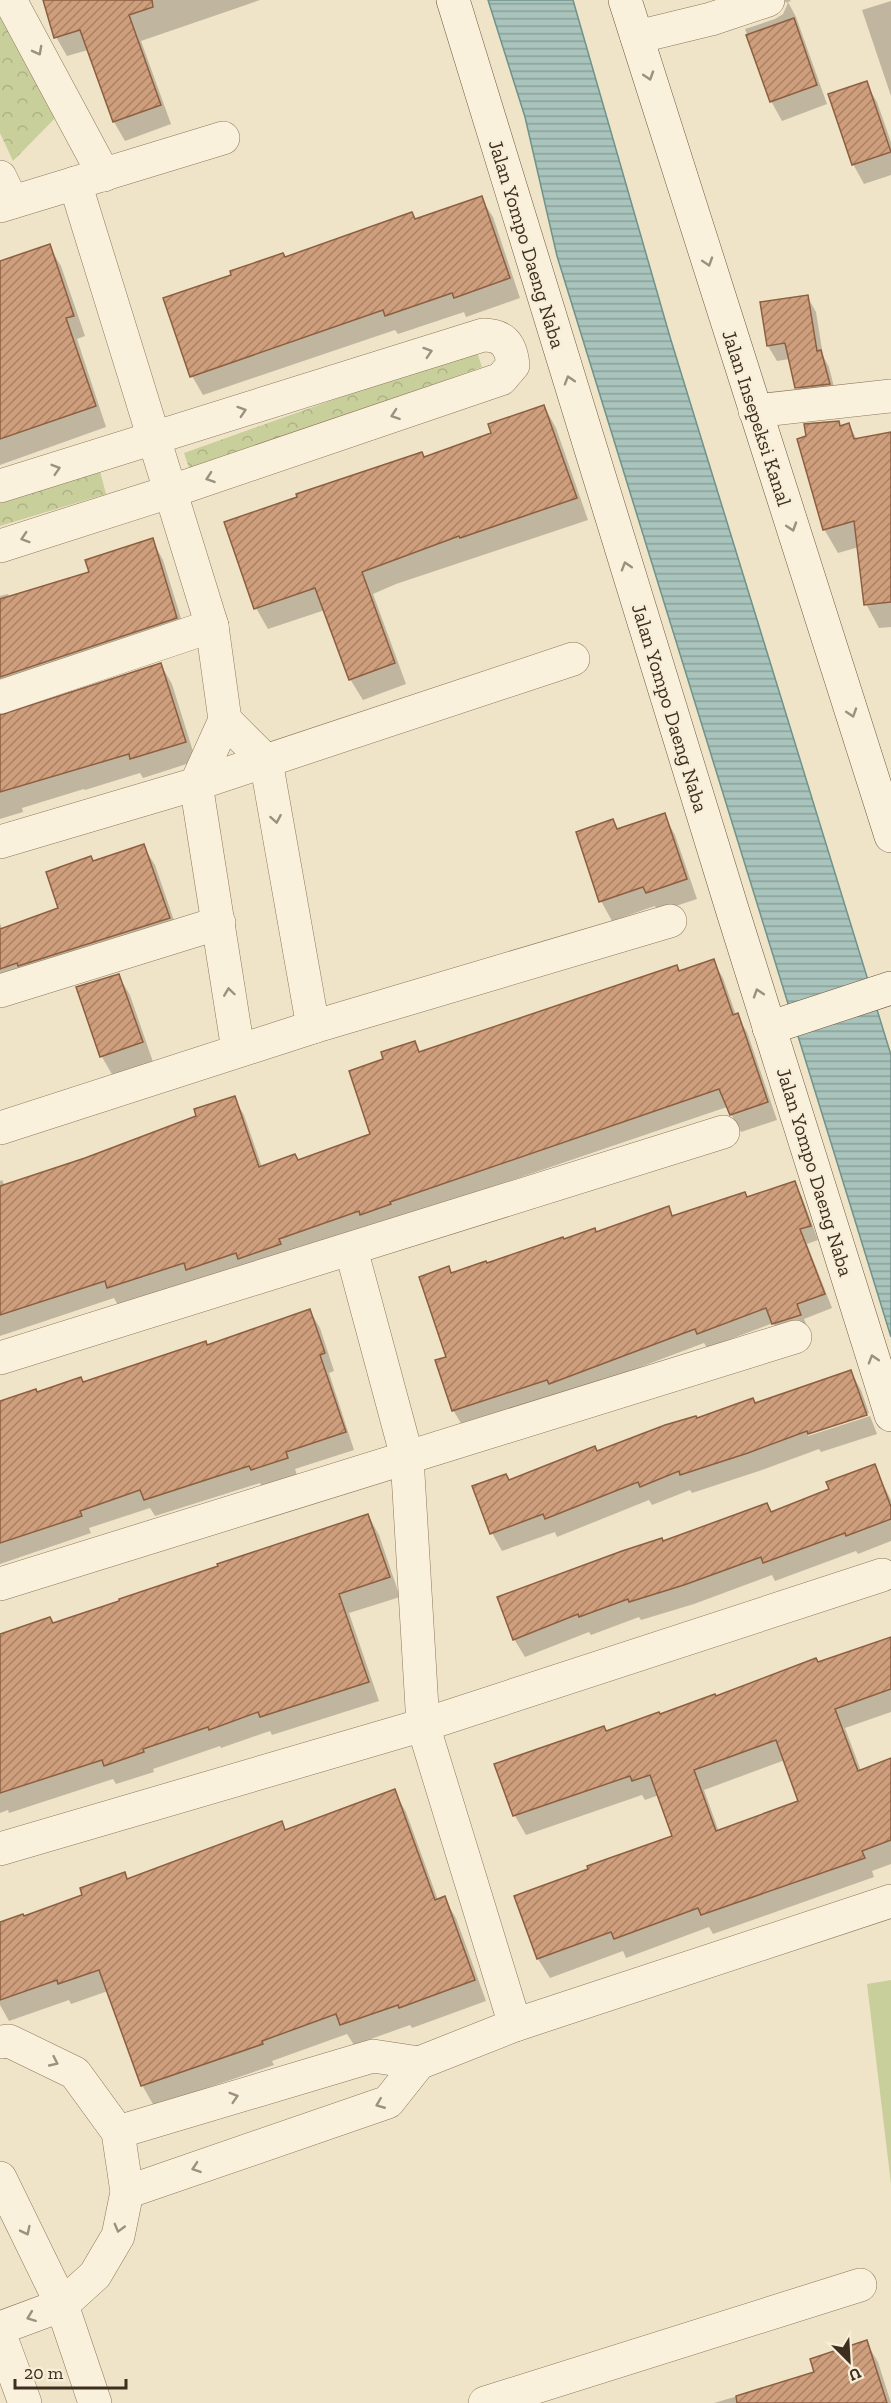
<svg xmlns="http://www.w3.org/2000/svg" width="891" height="2403" viewBox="0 0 891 2403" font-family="'Zilla Slab',serif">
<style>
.grass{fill:#c9cf9b}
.forest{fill:url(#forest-crowns)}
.water{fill:url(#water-rules);stroke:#6f938a;stroke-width:1.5}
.shadow{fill:#0003;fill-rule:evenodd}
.building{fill:url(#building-hatch);stroke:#8d5f41;stroke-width:1.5;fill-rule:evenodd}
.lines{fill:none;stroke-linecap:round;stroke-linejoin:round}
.street-casing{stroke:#8d765c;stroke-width:34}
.secondary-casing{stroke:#6f573f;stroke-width:34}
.street{stroke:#faf1dc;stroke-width:33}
.secondary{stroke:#faf1dc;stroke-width:33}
.oneway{stroke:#9c907e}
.labels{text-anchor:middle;stroke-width:4.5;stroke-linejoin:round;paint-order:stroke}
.street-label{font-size:20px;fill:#3d2e20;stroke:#f7eed8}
</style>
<defs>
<pattern id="forest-crowns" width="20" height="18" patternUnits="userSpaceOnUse" patternTransform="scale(1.5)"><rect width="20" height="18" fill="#c9cf9b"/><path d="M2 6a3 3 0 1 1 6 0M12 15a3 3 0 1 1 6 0" fill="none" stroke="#aeb285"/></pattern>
<pattern id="water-rules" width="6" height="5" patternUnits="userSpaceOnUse" patternTransform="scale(1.5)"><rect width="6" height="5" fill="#a9c4bc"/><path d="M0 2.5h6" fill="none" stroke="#8ba098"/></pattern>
<pattern id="building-hatch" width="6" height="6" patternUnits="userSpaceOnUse" patternTransform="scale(1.5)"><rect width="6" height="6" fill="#cf9f7d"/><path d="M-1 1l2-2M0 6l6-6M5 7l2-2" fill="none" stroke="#a98266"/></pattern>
</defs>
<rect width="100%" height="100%" fill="#f0e4c8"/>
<polygon class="grass" points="891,1980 891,2184 867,1984"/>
<g class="forest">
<polygon points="0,0 69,104 13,161 0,133"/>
<polygon points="476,349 482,367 190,471 184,453"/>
<polygon points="100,471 106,494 0,526 0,501"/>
</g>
<polygon class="water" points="488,0 573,0 670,337 891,1055 891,1337 557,256 525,117"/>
<g class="shadow">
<polygon points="44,0 260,0 141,41 171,124 125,141 114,122 88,50 67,56 56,37"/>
<polygon points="730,0 790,0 792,3 790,1 788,2 796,17 827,104 782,121 771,101 745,29 775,19 783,14 788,3 783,1"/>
<polygon points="891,1 891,96 862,10"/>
<polygon points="866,83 877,102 891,142 891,175 864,184 853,164"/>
<polygon points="481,198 493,217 520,298 466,317 464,312 398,334 395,330 203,395 192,376 285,259 415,220"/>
<polygon points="49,246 61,266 85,336 77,339 106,427 0,465 0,263"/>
<polygon points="807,296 816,312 823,356 829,367 837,399 806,403 797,387 790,359 777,361 768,346"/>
<polygon points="544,406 556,428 588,520 396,584 373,594 406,684 363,700 350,679 325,610 268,629 256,608 493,434"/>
<polygon points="838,422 841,427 849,425 857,440 891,434 891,627 879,628 866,604 859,547 838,553 824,529"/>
<polygon points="152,540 163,560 187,638 0,702 0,596 8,594 10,598 91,573"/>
<polygon points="161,665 172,684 196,761 143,778 140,773 85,790 84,789 22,808 23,812 0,819 0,717"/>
<polygon points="664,815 675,835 697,899 658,912 655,906 612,921 601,901 612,821 618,830"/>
<polygon points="143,846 155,865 180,938 0,992 0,923 2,929 60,909 93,863"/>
<polygon points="713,961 723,978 736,1015 747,1032 777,1120 741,1132 727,1107 198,1287 194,1280 118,1305 114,1298 0,1336 0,1181 2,1180 5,1186 85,1159 198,1117 234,1098 244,1115 262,1167 298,1162 372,1135 385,1060 414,1042 420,1053"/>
<polygon points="118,975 130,995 153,1062 113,1076 102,1057 78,988"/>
<polygon points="794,1183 802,1197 818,1240 807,1244 832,1308 804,1319 808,1330 782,1338 773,1323 707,1348 704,1343 558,1398 462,1425 453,1410 447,1358 448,1268 452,1274 596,1233 668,1208 673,1217 747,1198"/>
<polygon points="310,1311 320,1328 334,1371 329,1373 354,1450 295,1469 297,1475 262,1487 260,1483 155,1516 150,1508 89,1528 91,1533 0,1564 0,1403 83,1383 207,1347"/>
<polygon points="851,1372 861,1390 869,1413 808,1433 808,1436 870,1416 877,1434 821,1452 819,1449 759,1471 692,1493 690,1490 652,1505 649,1500 557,1537 555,1532 502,1551 492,1533 509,1482 697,1420 755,1404"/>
<polygon points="874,1466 891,1500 891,1541 858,1554 856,1551 775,1581 772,1575 694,1604 641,1620 639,1617 591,1635 589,1632 525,1657 514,1639 663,1542 772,1513 831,1490"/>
<polygon points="368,1515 379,1535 400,1597 349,1613 379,1701 272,1735 270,1731 221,1748 220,1746 153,1769 154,1772 116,1784 113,1779 9,1813 8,1810 0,1813 0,1635 53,1625"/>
<path d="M891 1638V1712L845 1728 861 1771 891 1760V1864L872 1871 874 1877 713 1934 709 1927 626 1958 623 1951 550 1978 538 1959 516 1897 674 1837 659 1795 645 1800 642 1795 526 1835 515 1816 496 1765 660 1716ZM785 1760 800 1802 719 1832 704 1790Z"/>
<polygon points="394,1791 406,1812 438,1900 444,1898 456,1918 486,2001 412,2028 410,2025 354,2045 347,2034 272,2061 274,2065 154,2106 142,2085 108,1991 71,2004 69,2000 9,2021 0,2005 0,1924 128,1881 281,1823 286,1831"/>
<polygon points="866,2342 878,2362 891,2403 714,2403 816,2373"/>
</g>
<g class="building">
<polygon points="43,0 152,0 153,7 129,15 161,105 113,122 80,30 54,38"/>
<polygon points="794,18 817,85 770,102 746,35"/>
<polygon points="867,81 891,152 852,165 828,94"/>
<polygon points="482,196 510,278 454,298 452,293 385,316 383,310 190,377 163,298 231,275 230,271 283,253 285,257 412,212 415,219"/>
<polygon points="50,244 74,316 66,318 96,406 0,439 0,261"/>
<polygon points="808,295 817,351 821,350 830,384 795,388 785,343 767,346 760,302"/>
<polygon points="544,405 577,498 460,538 459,536 362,572 395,663 349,680 315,588 254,609 224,522 297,497 296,494 422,452 424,457 491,433 488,424"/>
<polygon points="839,421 840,426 849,423 854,439 891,432 891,602 864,605 854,521 823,530 797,439 806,436 804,424"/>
<polygon points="153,538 177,618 0,677 0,599 89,572 85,560"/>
<polygon points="161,663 186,742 130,759 129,754 0,792 0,715"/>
<polygon points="665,813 687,879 646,893 643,887 599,902 576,832 613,819 617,829"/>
<polygon points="144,844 170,918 18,966 17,963 0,969 0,929 58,908 46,872 91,856 93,861"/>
<polygon points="714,959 733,1015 738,1013 768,1102 730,1115 719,1089 390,1202 391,1204 360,1215 359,1211 279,1239 281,1244 238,1259 236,1253 186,1270 184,1263 107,1288 105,1281 0,1315 0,1186 85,1158 196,1116 194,1109 235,1096 259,1167 295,1154 298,1160 370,1134 349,1071 383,1059 381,1052 415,1041 419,1052 677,965 679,971"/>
<polygon points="119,974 143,1042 100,1057 76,987"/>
<polygon points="795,1181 811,1226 800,1229 825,1294 797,1304 801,1315 772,1324 766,1308 697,1334 695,1329 549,1384 547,1380 452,1411 435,1360 446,1357 419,1277 449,1266 451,1273 486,1261 487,1263 563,1237 564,1239 595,1228 596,1232 669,1206 672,1216 745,1192 747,1197"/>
<polygon points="310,1309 325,1353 320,1355 346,1432 286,1452 288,1458 251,1470 249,1466 144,1500 140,1490 80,1511 82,1516 0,1543 0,1401 36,1389 37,1392 81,1377 83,1382 206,1341 207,1345"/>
<polygon points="851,1370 867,1415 808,1434 807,1431 748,1453 680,1475 679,1471 640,1487 638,1482 545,1519 543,1514 490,1534 472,1486 506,1474 509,1480 595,1446 597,1451 665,1425 696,1416 697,1418 753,1398 755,1403"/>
<polygon points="875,1464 891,1507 891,1519 846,1536 845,1533 763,1563 761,1557 684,1585 629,1602 628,1599 579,1617 578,1614 513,1640 497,1597 622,1551 662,1538 663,1541 767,1503 771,1512 829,1489 826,1482"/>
<polygon points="368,1514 390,1577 339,1594 369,1682 260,1717 258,1712 209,1730 208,1727 143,1749 144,1752 104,1766 102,1760 0,1793 0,1634 50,1617 53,1623 119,1601 119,1599 218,1566 217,1564"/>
<path d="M891 1637V1689L835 1709 858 1771 891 1758V1840L862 1851 865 1858 701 1915 698 1908 614 1939 611 1932 537 1959 514 1896 588 1869 587 1866 672 1836 650 1775 632 1781 630 1776 513 1816 494 1764 604 1726 606 1731 659 1712 660 1714 715 1694 716 1696 816 1658 818 1662ZM776 1740 798 1801 716 1831 694 1770Z"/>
<polygon points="395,1789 435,1900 445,1896 475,1980 399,2008 398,2005 340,2025 336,2014 262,2041 263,2044 141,2086 99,1970 58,1984 57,1980 0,2000 0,1922 23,1914 24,1916 82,1895 80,1888 125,1872 127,1879 282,1821 285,1830"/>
<polygon points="867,2340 887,2403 737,2403 736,2396 814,2372 810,2359"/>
</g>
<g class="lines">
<g class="street-casing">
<g id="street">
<polyline points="10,0 104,175"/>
<polyline points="637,37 711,19 768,0"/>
<polyline points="0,177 12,202"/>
<polyline points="75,183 212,626 225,720 196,784 238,1050"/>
<polyline points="0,206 223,138"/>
<polyline points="755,411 891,396"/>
<path d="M0 486 483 335C503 335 511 345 513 365L501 379 169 492 0 546"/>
<polyline points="0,697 212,626"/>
<polyline points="225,720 266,761 313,1027"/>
<polyline points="0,842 196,784 573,659"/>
<polyline points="0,991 219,923"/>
<polyline points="0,1128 313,1027 670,921"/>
<polyline points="351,1249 407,1457 423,1725 515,2025"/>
<polyline points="0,1358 723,1132"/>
<polyline points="0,1584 795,1337"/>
<polyline points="0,1849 423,1725 882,1575"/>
<polyline points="0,2042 9,2041 75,2073 118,2132 127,2192 118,2236 95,2275 62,2305 0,2328"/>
<polyline points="118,2132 373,2056 419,2063"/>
<polyline points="0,2178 62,2305 95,2403"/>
<polyline points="127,2192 388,2102 419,2063 515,2025 891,1901"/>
<polyline points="0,2335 25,2403"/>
<polyline points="485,2403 860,2285"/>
</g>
</g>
<g class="secondary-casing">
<g id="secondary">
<polyline points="453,0 733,912 891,1415"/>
<polyline points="625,0 891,836"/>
<polyline points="769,1028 891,988"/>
</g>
</g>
<use href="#street" class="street"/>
<use href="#secondary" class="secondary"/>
</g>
<defs><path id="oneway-chevron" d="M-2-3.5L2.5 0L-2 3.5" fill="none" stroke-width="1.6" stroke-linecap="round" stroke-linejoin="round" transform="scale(1.5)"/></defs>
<g class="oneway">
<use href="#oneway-chevron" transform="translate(38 51) rotate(62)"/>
<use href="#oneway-chevron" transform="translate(649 76) rotate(72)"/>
<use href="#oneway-chevron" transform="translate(708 262) rotate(72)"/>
<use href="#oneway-chevron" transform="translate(428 352) rotate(-18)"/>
<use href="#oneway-chevron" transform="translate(569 380) rotate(-107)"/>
<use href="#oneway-chevron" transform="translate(242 411) rotate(-18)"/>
<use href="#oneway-chevron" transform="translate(395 415) rotate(161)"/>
<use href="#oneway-chevron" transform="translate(56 469) rotate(-17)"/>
<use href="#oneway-chevron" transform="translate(210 478) rotate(161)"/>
<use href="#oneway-chevron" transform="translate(792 527) rotate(72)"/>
<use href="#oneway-chevron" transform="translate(25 538) rotate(162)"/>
<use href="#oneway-chevron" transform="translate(626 566) rotate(-107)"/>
<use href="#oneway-chevron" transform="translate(852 713) rotate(72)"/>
<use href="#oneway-chevron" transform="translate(276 819) rotate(80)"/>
<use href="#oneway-chevron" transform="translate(229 992) rotate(-98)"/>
<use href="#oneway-chevron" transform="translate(758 993) rotate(-108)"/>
<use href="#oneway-chevron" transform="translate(873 1359) rotate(-107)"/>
<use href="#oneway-chevron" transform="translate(54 2062) rotate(25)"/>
<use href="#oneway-chevron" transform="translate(234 2097) rotate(-17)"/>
<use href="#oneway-chevron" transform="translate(380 2104) rotate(158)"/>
<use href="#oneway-chevron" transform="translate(196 2168) rotate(161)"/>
<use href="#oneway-chevron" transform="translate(119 2228) rotate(105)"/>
<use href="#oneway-chevron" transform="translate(26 2231) rotate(64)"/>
<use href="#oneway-chevron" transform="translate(31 2317) rotate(159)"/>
</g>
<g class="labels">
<g class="street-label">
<text transform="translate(527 244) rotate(73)" y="7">Jalan Yompo Daeng Naba</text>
<text transform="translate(757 418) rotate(72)" y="7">Jalan Insepeksi Kanal</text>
<text transform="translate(670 708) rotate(73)" y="7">Jalan Yompo Daeng Naba</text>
<text transform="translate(815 1172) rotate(73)" y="7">Jalan Yompo Daeng Naba</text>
</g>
</g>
<g transform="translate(849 2361) rotate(156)" stroke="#f7eed8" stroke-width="4.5" paint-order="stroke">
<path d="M0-4.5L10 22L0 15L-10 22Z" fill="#3d2e20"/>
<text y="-9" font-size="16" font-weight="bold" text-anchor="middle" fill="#3d2e20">U</text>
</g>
<path d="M15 2379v9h111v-9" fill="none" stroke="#3d2e20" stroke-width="3"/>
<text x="24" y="2379" font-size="18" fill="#3d2e20" stroke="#f7eed8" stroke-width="4.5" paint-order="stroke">20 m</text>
</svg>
